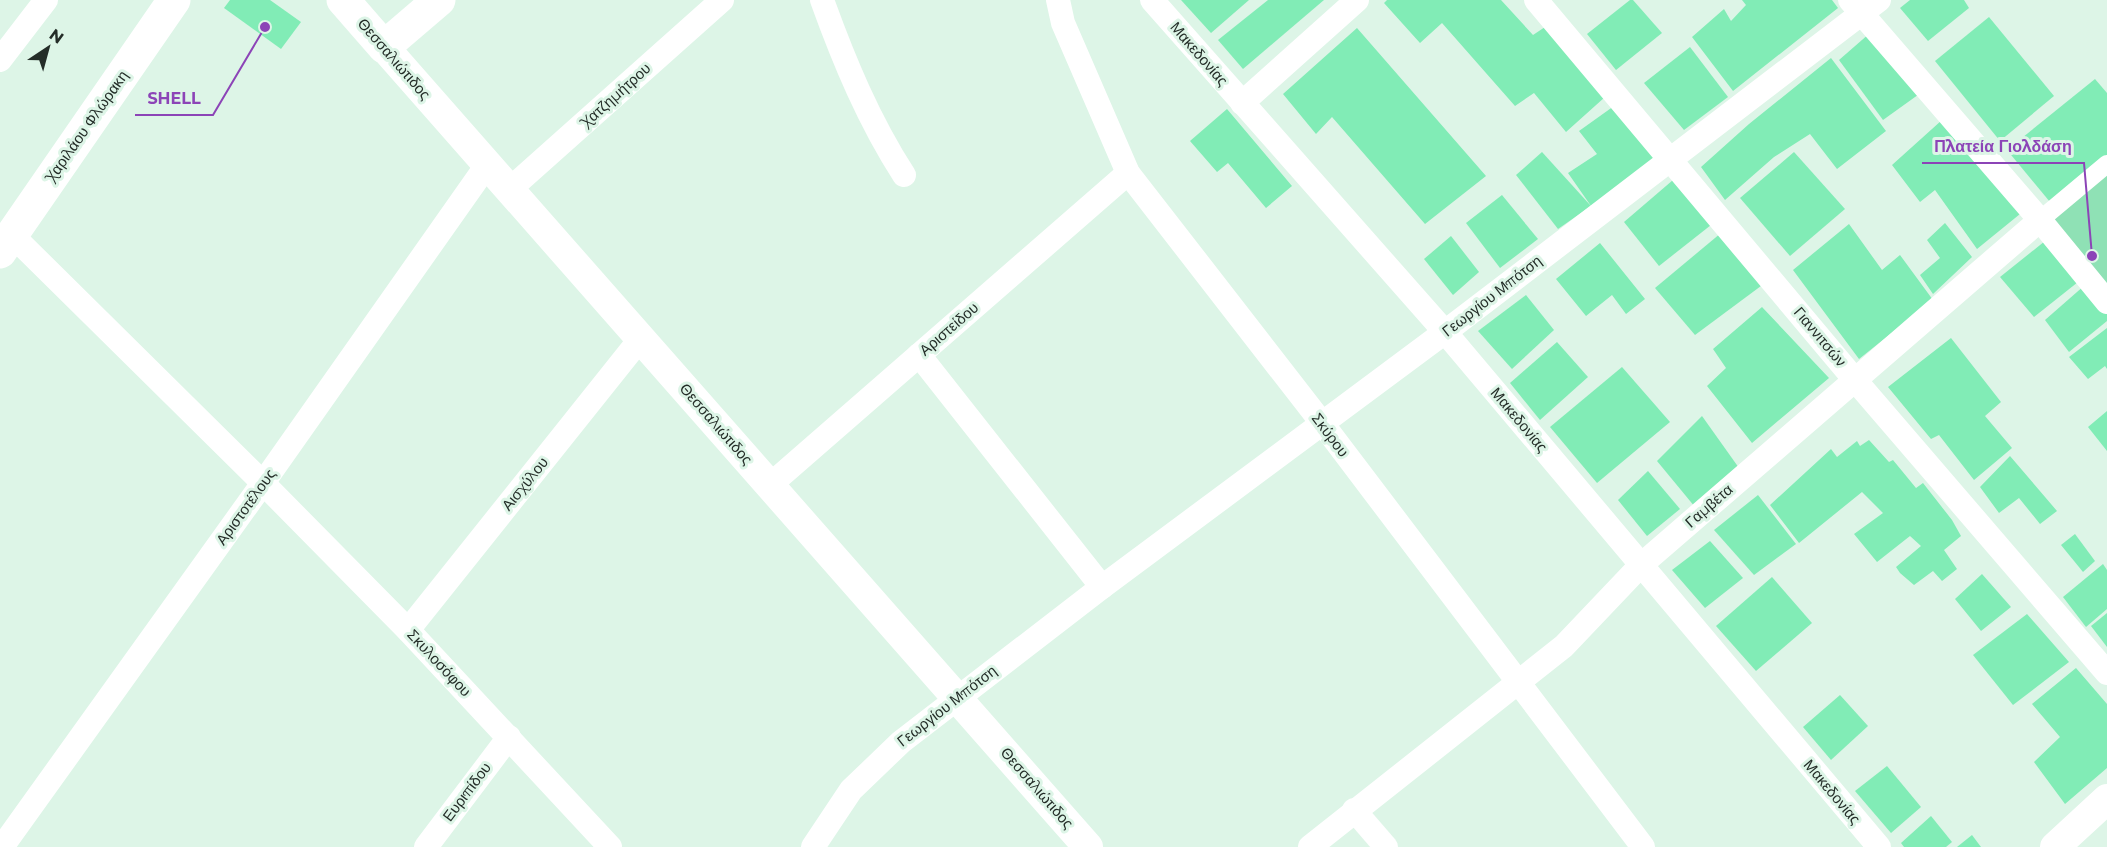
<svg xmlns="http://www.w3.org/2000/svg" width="2107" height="847" viewBox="0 0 2107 847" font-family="Montserrat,sans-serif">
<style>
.green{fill:#8fe1b5}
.building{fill:#81ecb6}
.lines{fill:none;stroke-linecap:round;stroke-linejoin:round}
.pedestrian{stroke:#fff;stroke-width:18}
.minor{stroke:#fff;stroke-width:24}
.tertiary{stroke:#fff;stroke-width:30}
.secondary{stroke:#fff;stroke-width:33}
.labels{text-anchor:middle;stroke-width:6;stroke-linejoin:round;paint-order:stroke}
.street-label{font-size:15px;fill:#242d28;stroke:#ddf5e7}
.leader{fill:none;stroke:#8c44b7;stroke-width:2}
.callout-dot{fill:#8c44b7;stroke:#ddf5e7;stroke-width:2}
.callout-label{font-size:16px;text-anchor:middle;font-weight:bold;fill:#8c44b7;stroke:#ddf5e7;stroke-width:6;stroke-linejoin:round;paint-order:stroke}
</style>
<rect width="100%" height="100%" fill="#ddf5e7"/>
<polygon class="green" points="2107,172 2107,292 2049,221"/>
<g class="building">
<polygon points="230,0 270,0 301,22 281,49 224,8"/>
<polygon points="1181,0 1249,0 1211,33"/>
<polygon points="1268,0 1324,0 1243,69 1218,40"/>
<polygon points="1387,0 1501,0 1533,35 1545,27 1605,97 1566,132 1534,93 1515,106 1442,23 1420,43 1384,3"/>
<polygon points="1630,0 1633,0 1662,33 1616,70 1587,34"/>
<polygon points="1742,0 1832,0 1838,8 1733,91 1692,37 1724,9 1731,21 1746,5"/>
<polygon points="1910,0 1964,0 1969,8 1928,41 1900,8"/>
<polygon points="1989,17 2054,96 2000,141 1935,61"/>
<polygon points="1357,28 1486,176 1425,224 1332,117 1316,134 1283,94"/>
<polygon points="1870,33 1922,92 1883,120 1839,60"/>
<polygon points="1690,47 1728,97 1684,130 1644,83"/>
<polygon points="1831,58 1886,131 1837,169 1810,134 1774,157 1725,200 1701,167 1749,124"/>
<polygon points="2095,79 2107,93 2107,155 2050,202 2007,150"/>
<polygon points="1614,106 1656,158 1591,206 1568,173 1597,154 1579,131"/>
<polygon points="1227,109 1292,186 1266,208 1228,163 1217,172 1190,141"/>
<polygon points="1942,120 2020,214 1977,249 1935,190 1920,202 1892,165"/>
<polygon points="1542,152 1591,206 1558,229 1516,175"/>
<polygon points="1794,152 1845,209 1790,256 1740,198"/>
<polygon points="1673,180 1711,225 1659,266 1624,222"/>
<polygon points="1502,195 1538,239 1500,268 1466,223"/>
<polygon points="1945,223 1972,257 1933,294 1920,275 1940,258 1927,240"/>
<polygon points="1849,224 1882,270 1900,255 1933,300 1859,359 1793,270"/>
<polygon points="1721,233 1765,283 1695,335 1655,288"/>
<polygon points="1451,236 1479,272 1453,295 1424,259"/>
<polygon points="2045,241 2078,282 2034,317 2000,277"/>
<polygon points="1600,243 1645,299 1626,314 1612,295 1586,316 1556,279"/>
<polygon points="2085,285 2107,313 2107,321 2069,352 2045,320"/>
<polygon points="1526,295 1554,330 1512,369 1478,331"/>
<polygon points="1762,307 1829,378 1752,443 1707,386 1726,368 1713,349"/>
<polygon points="2107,328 2107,369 2105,366 2088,379 2069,357"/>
<polygon points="1951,338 2001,402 1985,416 2012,448 1974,480 1939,435 1931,439 1888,387"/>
<polygon points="1557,342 1588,377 1540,420 1510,383"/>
<polygon points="1622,367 1670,422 1597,483 1550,427"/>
<polygon points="2107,411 2107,451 2088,427"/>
<polygon points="1702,416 1739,468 1695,507 1657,461"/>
<polygon points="1869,440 1889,462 1893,460 1916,488 1923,483 1952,520 1961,536 1944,550 1957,569 1942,581 1933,571 1914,585 1900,573 1896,567 1921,546 1910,536 1877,562 1854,534 1883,513 1862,492 1799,543 1770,505 1831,449 1837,457 1857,441 1860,446"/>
<polygon points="2010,456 2057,511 2040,524 2019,498 1999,513 1980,487"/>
<polygon points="1648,471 1680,509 1647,536 1618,500"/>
<polygon points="1758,495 1796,544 1754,575 1714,530"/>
<polygon points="2075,534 2095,561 2083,572 2061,545"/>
<polygon points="1710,541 1743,578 1705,608 1672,570"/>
<polygon points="2103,564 2107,570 2107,609 2086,627 2063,597"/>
<polygon points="1982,574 2011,607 1981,631 1955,599"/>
<polygon points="1772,577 1812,623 1756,671 1716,626"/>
<polygon points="2107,613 2107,647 2091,626"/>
<polygon points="2027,614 2069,662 2013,705 1973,655"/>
<polygon points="2076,668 2107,704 2107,768 2065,804 2034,762 2060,737 2032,704"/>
<polygon points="1840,695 1868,726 1831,760 1803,727"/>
<polygon points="1887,766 1921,807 1891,833 1855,791"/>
<polygon points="1931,816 1952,842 1946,847 1904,847 1901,843"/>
<polygon points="1972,835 1981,847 1957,847"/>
</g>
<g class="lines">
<polyline class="pedestrian" points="2040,220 2107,164"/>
<g class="minor">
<path d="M822 0C844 61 869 121 904 175"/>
<polyline points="1058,0 1063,23 1128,173 1322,423 1643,847"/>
<polyline points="1152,0 1445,332 1879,847"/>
<polyline points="1536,0 1855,380 2107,673"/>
<polyline points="1850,0 2040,220 2107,302"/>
<polyline points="0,60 46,0"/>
<polyline points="1242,103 1357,0"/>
<polyline points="510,189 722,0"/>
<polyline points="12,235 263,483 408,630 610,847"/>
<polyline points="919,355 1102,587"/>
<polyline points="770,485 1128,173"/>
<polyline points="408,630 641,338"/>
<polyline points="1354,810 1386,847"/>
<polyline points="2,847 263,483 487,165"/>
<polyline points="426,847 509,737"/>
<polyline points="813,847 851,790 901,742 1102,587 1445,332 1879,0"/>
<polyline points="1310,847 1564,646 1641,565 2040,220"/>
</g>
<g class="tertiary">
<polyline points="384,47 1088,847"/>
<polyline points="2055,847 2107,799"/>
</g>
<g class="secondary">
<polyline points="343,0 384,47 439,0"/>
<polyline points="0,252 174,0"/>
</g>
</g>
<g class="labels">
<g class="street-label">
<text transform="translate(1199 54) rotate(49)" y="5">Μακεδονίας</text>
<text transform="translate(394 59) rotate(49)" y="5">Θεσσαλιώτιδος</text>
<text transform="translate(616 95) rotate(-42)" y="5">Χατζημήτρου</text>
<text transform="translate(87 126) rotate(-55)" y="5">Χαριλάου Φλώρακη</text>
<text transform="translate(1492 296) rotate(-38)" y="5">Γεωργίου Μπότση</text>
<text transform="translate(949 329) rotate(-41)" y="5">Αριστείδου</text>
<text transform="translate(1820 337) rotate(50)" y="5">Γιαννιτσών</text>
<text transform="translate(1519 420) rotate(50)" y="5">Μακεδονίας</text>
<text transform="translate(716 424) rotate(49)" y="5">Θεσσαλιώτιδος</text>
<text transform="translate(1330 435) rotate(53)" y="5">Σκύρου</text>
<text transform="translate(525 484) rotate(-51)" y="5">Αισχύλου</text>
<text transform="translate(1709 506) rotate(-41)" y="5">Γαμβέτα</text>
<text transform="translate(246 507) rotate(-54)" y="5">Αριστοτέλους</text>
<text transform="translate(439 663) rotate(47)" y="5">Σκυλοσόφου</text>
<text transform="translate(947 706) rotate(-38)" y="5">Γεωργίου Μπότση</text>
<text transform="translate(1037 788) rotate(49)" y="5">Θεσσαλιώτιδος</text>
<text transform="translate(467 792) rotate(-53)" y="5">Ευριπίδου</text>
<text transform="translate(1832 792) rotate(50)" y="5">Μακεδονίας</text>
</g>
</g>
<path class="leader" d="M265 27L213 115H135M2092 256L2084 163H1922"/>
<g class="callout-dot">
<circle cx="265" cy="27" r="6"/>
<circle cx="2092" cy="256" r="6"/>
</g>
<g class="callout-label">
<text x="174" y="104">SHELL</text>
<text x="2003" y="152">Πλατεία Γιολδάση</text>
</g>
<g transform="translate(48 48) rotate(36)" stroke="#ddf5e7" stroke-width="4.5" paint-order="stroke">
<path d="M0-4.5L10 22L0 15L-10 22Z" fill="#242d28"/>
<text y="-9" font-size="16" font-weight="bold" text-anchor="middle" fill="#242d28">N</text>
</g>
</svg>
